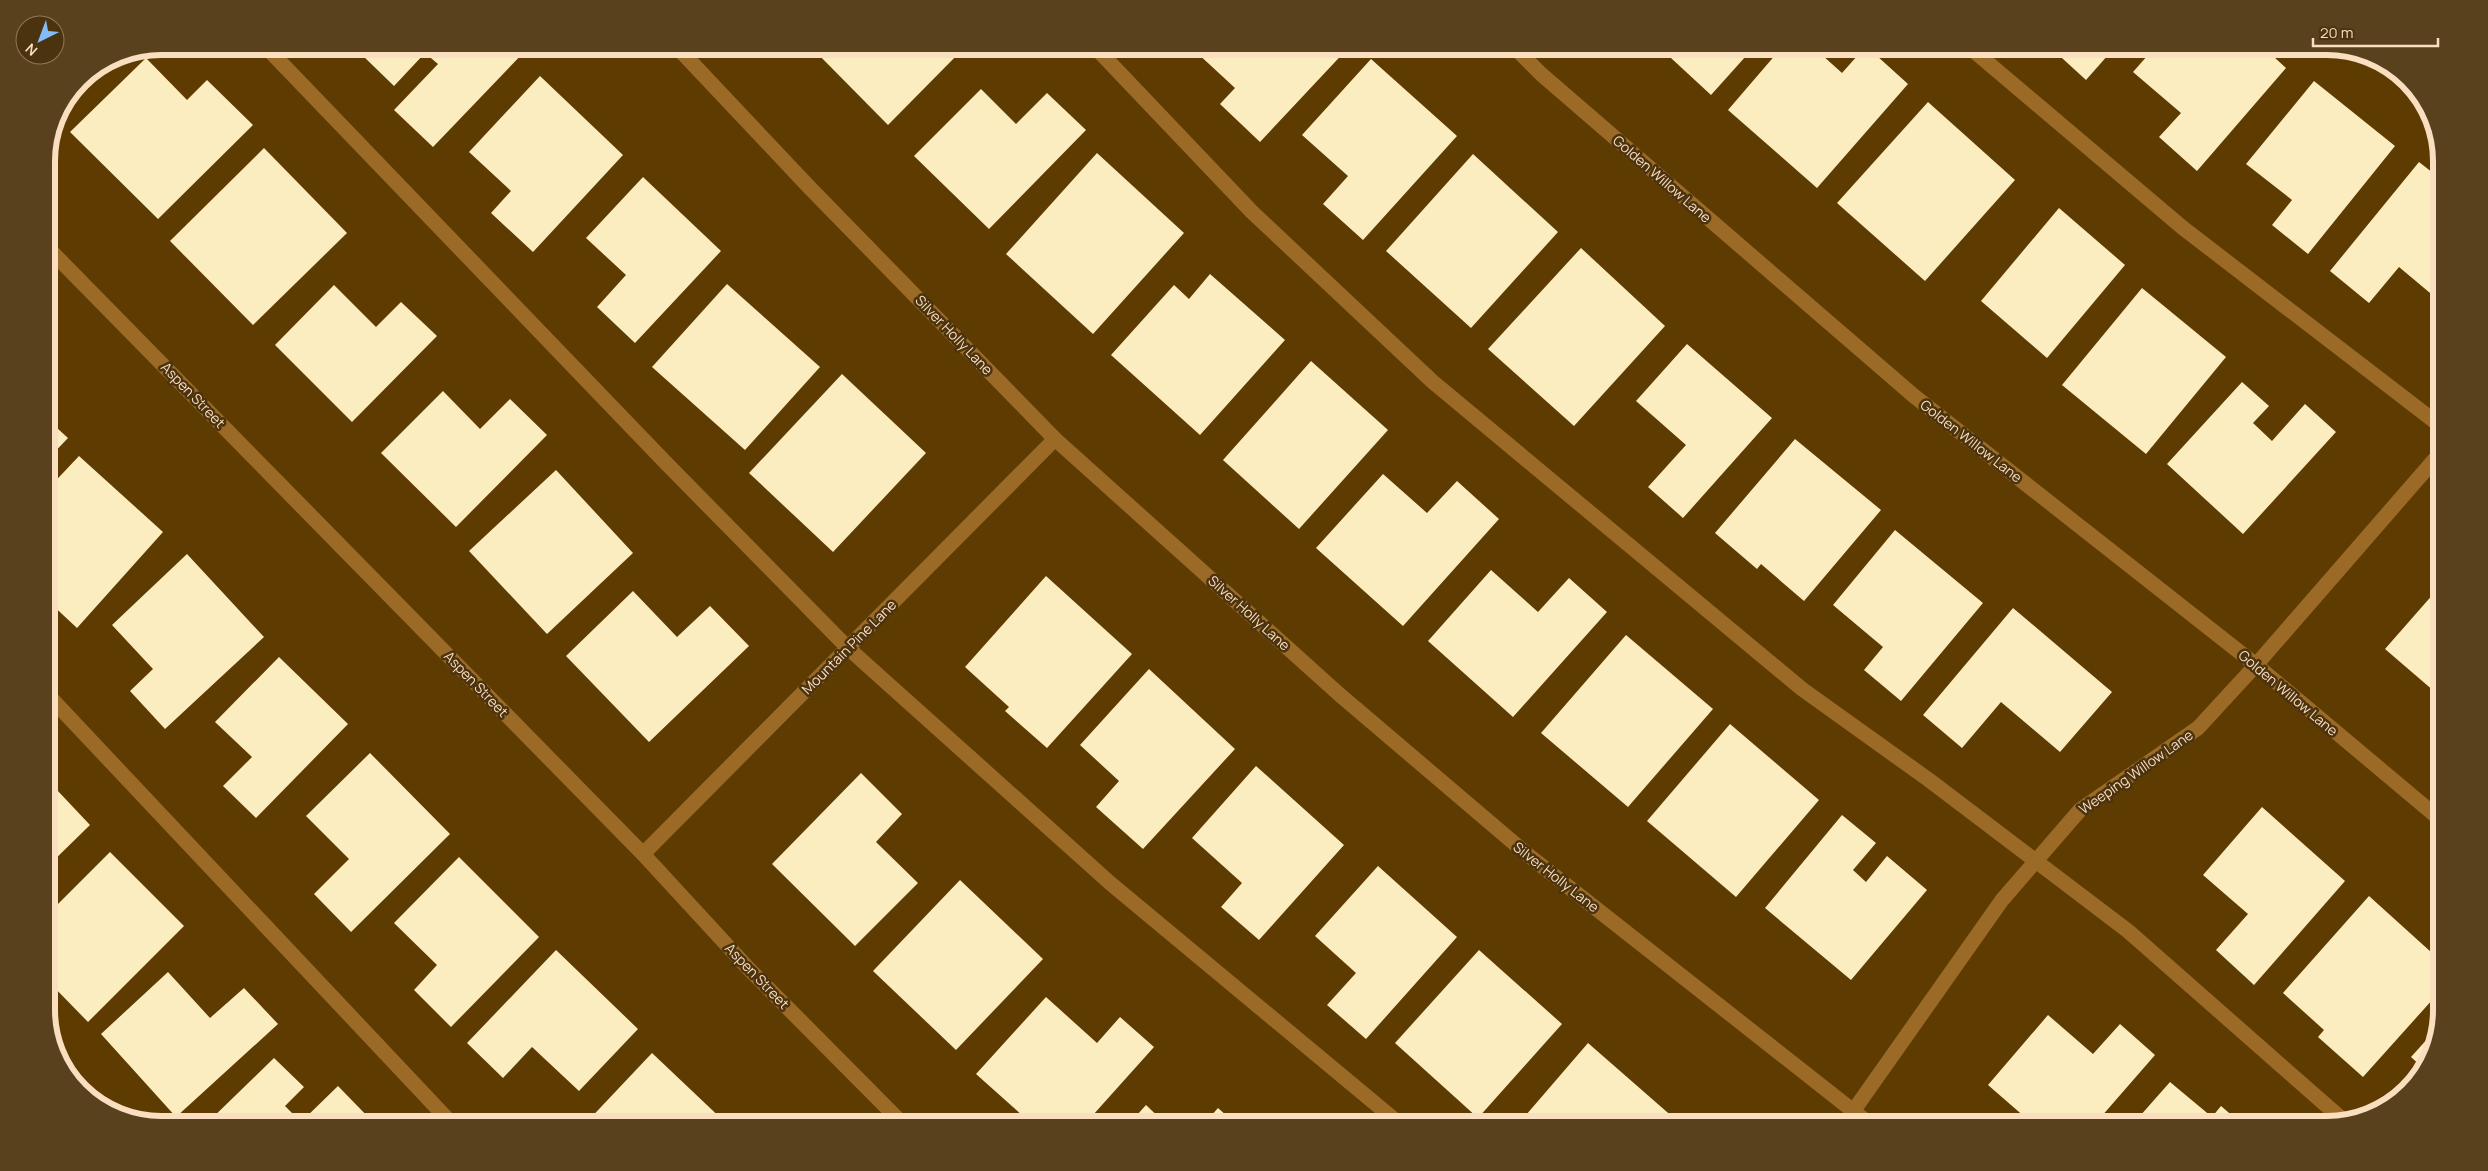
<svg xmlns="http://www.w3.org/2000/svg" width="2488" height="1171" viewBox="0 0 2488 1171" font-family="Manrope,sans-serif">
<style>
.building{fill:#fcedc0}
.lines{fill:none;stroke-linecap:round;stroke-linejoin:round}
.minor{stroke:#9a6a26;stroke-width:15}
.labels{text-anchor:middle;stroke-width:5;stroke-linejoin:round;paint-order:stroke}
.street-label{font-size:14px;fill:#f9debf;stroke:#4c330f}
.rim{fill:none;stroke:#f9debf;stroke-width:6}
</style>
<rect width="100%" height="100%" fill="#5e3b00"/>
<g class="building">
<polygon points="366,46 522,46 526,50 433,147 394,110 438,64 425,53 394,86 360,53"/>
<polygon points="810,46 966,46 888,125"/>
<polygon points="1200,46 1350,46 1260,142 1220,104 1235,88 1195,51"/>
<polygon points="1658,46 1755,46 1711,95"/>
<polygon points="1783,46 1812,46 1842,73 1866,46 1908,84 1817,188 1728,110"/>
<polygon points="2053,46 2116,46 2086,80 2051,48"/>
<polygon points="2156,46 2262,46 2286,68 2197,171 2159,137 2181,113 2133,72"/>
<polygon points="123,54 58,117 56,115 80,80 117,55"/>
<polygon points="146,58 187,100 207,80 253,125 158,219 70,132"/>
<polygon points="1371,59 1457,136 1363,240 1323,204 1348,176 1302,135"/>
<polygon points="540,76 623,155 533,252 491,213 511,191 469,152"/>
<polygon points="2314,81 2395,146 2308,254 2272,225 2292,200 2246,164"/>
<polygon points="981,89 1016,124 1047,93 1086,130 989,229 914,156"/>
<polygon points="1928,102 2015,180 1925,281 1837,203"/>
<polygon points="264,148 347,233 253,325 170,241"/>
<polygon points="1097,153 1184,233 1093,334 1006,254"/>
<polygon points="1473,154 1558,232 1471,328 1386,251"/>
<polygon points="2419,162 2442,180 2442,303 2399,267 2369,303 2330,271"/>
<polygon points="643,177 721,251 635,343 597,307 626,275 586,238"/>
<polygon points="2059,208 2125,265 2047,358 1981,301"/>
<polygon points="1581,248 1665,326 1574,426 1488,349"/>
<polygon points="1210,274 1285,340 1200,435 1111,355 1174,285 1189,299"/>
<polygon points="727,284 820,367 745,450 652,367"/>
<polygon points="334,285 376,327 401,302 437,336 352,422 275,345"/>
<polygon points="2142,288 2226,357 2146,454 2062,385"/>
<polygon points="1687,344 1772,418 1683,518 1648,487 1686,445 1636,401"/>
<polygon points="1311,361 1388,430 1299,529 1223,460"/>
<polygon points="842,374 926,453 833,552 749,473"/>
<polygon points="2242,382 2269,406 2253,423 2272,441 2305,404 2336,432 2243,534 2167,464"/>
<polygon points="443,391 480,429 510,399 547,435 456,527 381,453"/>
<polygon points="46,418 68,438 46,461"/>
<polygon points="1795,439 1881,510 1804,601 1761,564 1757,569 1715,533"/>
<polygon points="79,456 163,532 77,628 47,600 46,491"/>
<polygon points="556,470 633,553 547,634 469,551"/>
<polygon points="1383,474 1427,513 1457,481 1499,519 1403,626 1316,548"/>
<polygon points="1895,530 1983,603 1901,701 1864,670 1883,647 1833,605"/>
<polygon points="187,554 264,637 165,729 130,691 153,669 112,625"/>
<polygon points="1491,570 1538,612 1569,578 1607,612 1513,717 1428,641"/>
<polygon points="1046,576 1132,654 1047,748 1005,711 1009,707 965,667"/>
<polygon points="2442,584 2442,698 2385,649"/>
<polygon points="633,591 677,637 710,606 749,646 649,742 566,656"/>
<polygon points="2013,608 2112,692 2060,752 2001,702 1962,748 1923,715"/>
<polygon points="1626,635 1713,709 1628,807 1541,733"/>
<polygon points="279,657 348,724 256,818 223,786 252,757 215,722"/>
<polygon points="1149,669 1235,749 1143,849 1096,807 1119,781 1080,745"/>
<polygon points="1730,724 1819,800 1736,897 1647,821"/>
<polygon points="370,753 450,834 351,932 314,894 349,859 306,816"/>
<polygon points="1256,766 1344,845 1259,940 1221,907 1242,883 1192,838"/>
<polygon points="861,773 902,814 876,842 918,883 855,946 772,864"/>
<polygon points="57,790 90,825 47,867 47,799"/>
<polygon points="2262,807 2345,881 2254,985 2216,950 2248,914 2203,875"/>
<polygon points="1842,815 1876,843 1853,870 1866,882 1887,856 1927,890 1851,980 1765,908"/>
<polygon points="110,852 184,926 88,1022 47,980 47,915"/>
<polygon points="459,857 539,937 451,1027 414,990 437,965 394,923"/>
<polygon points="1378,866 1457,937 1366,1039 1327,1005 1356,973 1315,936"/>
<polygon points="960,880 1043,959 956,1050 873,971"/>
<polygon points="2369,896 2442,962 2442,989 2363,1077 2318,1037 2324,1030 2283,993"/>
<polygon points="556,950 638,1029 579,1091 532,1047 503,1078 467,1043"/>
<polygon points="1479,950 1562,1024 1478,1118 1395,1043"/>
<polygon points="168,972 210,1018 244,988 278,1024 176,1117 101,1034"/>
<polygon points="1046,997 1097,1043 1120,1017 1154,1047 1084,1125 1033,1125 976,1074"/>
<polygon points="2048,1015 2093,1054 2120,1024 2155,1055 2094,1125 2034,1125 1988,1085"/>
<polygon points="2439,1026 2433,1054 2422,1067 2411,1057"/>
<polygon points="1588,1043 1675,1119 1670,1125 1537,1125 1526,1115"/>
<polygon points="652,1053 728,1125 584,1125"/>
<polygon points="274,1058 304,1087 285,1106 301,1122 338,1086 373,1122 370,1125 205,1125"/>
<polygon points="2170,1082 2212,1117 2221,1106 2243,1125 2132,1125"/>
<polygon points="1146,1105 1167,1125 1128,1125"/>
<polygon points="1218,1108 1237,1125 1203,1125"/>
</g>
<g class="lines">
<g class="minor">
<polyline points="265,46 665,462 848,648 1110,883 1401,1125"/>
<polyline points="676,46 809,187 1055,439 1340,695 1528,855 1871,1125"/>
<polyline points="1094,46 1252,212 1433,382 1802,689 1929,780 2128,931 2343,1120"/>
<polyline points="1513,46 1541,74 1914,396 2256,665 2442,821"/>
<polyline points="1968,46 2183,228 2442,427"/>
<polyline points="46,246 643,854 748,968 904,1125"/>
<polyline points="47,694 453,1125"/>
<polyline points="643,854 1055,439"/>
<polyline points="1854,1110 2002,900 2080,810 2198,728 2256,665 2442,451"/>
</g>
</g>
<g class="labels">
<g class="street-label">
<text transform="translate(1662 179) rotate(41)" y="5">Golden Willow Lane</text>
<text transform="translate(954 335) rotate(46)" y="5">Silver Holly Lane</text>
<text transform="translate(193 395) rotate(46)" y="5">Aspen Street</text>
<text transform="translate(1971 441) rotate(38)" y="5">Golden Willow Lane</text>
<text transform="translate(1249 613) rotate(42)" y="5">Silver Holly Lane</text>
<text transform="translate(849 647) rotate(-45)" y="5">Mountain Pine Lane</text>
<text transform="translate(476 684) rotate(46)" y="5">Aspen Street</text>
<text transform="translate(2288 693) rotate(40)" y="5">Golden Willow Lane</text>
<text transform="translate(2136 772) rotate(-35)" y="5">Weeping Willow Lane</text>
<text transform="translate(1556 877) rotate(38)" y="5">Silver Holly Lane</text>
<text transform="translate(757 976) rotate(46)" y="5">Aspen Street</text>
</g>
</g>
<path d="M0 0H2488V1171H0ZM161 55H2327A106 106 0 0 1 2433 161V1010A106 106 0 0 1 2327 1116H161A106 106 0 0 1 55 1010V161A106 106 0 0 1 161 55Z" fill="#5a411d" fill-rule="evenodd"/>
<path class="rim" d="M161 55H2327A106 106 0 0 1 2433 161V1010A106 106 0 0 1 2327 1116H161A106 106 0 0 1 55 1010V161A106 106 0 0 1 161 55Z"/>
<g transform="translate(40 40) rotate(222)"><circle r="24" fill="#4c330f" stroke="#917755"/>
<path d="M0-4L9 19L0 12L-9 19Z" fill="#84bcfb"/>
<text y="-8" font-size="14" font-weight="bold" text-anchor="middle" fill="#f9debf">N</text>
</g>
<path d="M2313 38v8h125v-8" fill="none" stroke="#f9debf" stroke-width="2.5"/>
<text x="2320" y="38" font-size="15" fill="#f9debf" stroke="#4c330f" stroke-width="4" paint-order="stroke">20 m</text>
</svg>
